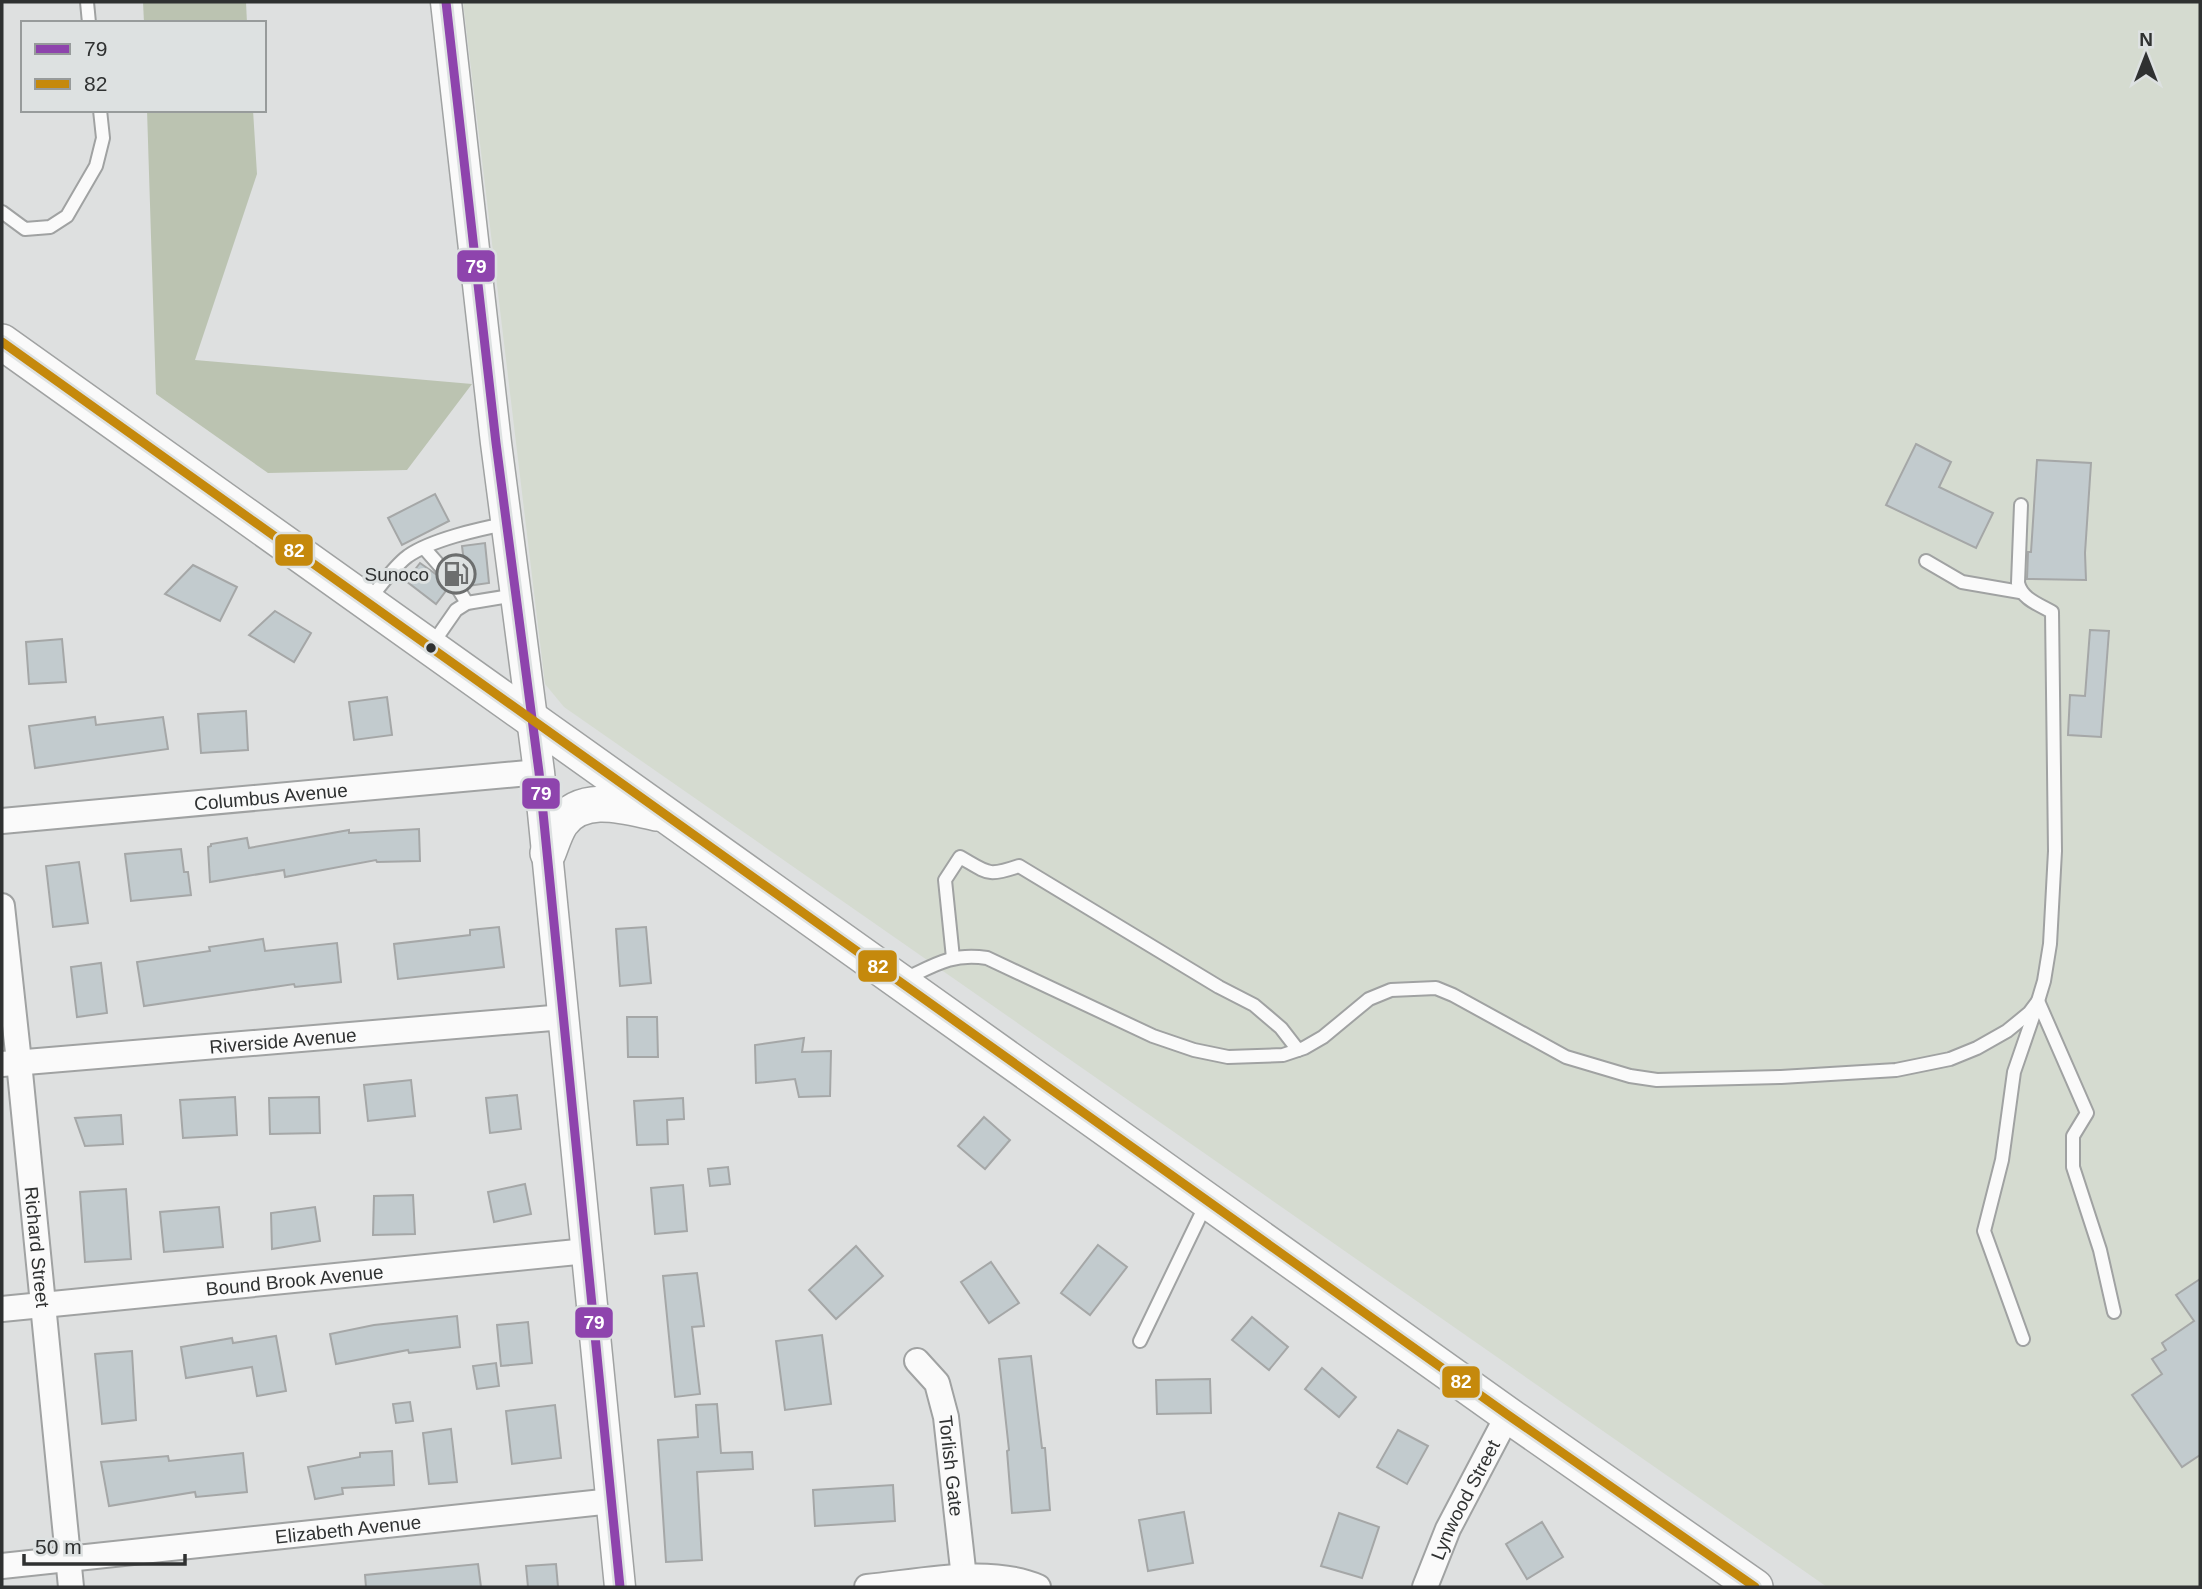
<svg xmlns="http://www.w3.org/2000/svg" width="2202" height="1589" viewBox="0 0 2202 1589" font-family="Arial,sans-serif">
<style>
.green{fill:#d5dbd0}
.forest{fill:#bbc3b1}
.building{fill:#c2cbce;stroke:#a5a7a7;stroke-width:2}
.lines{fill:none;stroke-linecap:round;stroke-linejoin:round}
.service-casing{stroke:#a0a2a2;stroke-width:16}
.minor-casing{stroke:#a0a2a2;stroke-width:28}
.tertiary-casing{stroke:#a0a2a2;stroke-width:33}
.secondary-casing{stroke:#a0a2a2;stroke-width:38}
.service{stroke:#fafafa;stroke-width:12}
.minor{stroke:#fafafa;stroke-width:24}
.tertiary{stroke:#fafafa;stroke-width:30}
.secondary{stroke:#fafafa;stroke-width:35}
.bus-1-casing{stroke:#dde1e1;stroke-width:14}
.bus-2-casing{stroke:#dde1e1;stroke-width:14}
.bus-1{stroke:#8e44ad;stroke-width:9}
.bus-2{stroke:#c5890c;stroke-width:9}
.bus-dot{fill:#2f3131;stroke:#dde1e1;stroke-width:2.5}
.labels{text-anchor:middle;stroke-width:6;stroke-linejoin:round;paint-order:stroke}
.poi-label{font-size:19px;fill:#2f3131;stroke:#dde1e1;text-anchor:end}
.street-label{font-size:19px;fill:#2f3131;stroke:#dde1e1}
.line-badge{stroke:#dde1e1;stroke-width:2.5}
.badge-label{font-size:19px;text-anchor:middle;font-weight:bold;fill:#fff}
</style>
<rect width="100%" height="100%" fill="#dee0e0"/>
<polygon class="green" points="463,2 2200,2 2200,1587 1827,1587 564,707 545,684"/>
<g class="forest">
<polygon points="143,2 246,2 247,23 144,23"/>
<polygon points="147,110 253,110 257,174 195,360 472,384 407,470 268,473 156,394"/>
</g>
<g class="building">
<polygon points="1916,444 1951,462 1939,487 1993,513 1976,548 1886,505"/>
<polygon points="2037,460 2091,463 2085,553 2086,580 2027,579 2028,552 2031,552"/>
<polygon points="435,494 449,521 402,545 388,518"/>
<polygon points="485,543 489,583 467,586 462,546"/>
<polygon points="420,563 437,575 448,588 436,604 406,581"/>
<polygon points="193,565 237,587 220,621 165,594"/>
<polygon points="275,611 311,633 294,662 249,635"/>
<polygon points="2090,630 2109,631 2101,737 2068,735 2070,695 2085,696"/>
<polygon points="62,639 66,682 29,684 26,642"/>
<polygon points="387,697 392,735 354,740 349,702"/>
<polygon points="246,711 248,750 201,753 198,714"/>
<polygon points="95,717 96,725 163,717 168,749 35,768 29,726"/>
<polygon points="419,829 420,861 377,862 376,860 285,877 284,870 210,882 208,847 211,846 211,844 247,838 249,848 349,830 349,833"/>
<polygon points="181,849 184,872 188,872 191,895 131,901 125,854"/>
<polygon points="79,862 88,923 53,927 46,866"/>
<polygon points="499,927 504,967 398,979 394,944 470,935 470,930"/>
<polygon points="646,927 651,983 620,986 616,929"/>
<polygon points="263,939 265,951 337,943 341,982 295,987 294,984 144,1006 137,962 210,951 209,947"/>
<polygon points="101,963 107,1013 77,1017 71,967"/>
<polygon points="627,1017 657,1017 658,1057 628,1057"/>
<polygon points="804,1038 802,1052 831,1051 830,1096 799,1097 795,1079 756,1083 755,1045"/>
<polygon points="411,1080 415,1116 368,1121 364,1085"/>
<polygon points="517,1095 521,1129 490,1133 486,1098"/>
<polygon points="235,1097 237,1135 183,1138 180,1100"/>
<polygon points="319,1097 320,1133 270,1134 269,1098"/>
<polygon points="683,1098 684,1119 667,1120 668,1144 637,1145 634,1101"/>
<polygon points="121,1115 123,1144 85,1146 75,1118"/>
<polygon points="984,1117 1010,1140 985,1169 958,1146"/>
<polygon points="728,1167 730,1184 710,1186 708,1169"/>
<polygon points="525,1184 531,1214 494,1222 488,1192"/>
<polygon points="683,1185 687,1231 655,1234 651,1188"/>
<polygon points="126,1189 131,1259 85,1262 80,1192"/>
<polygon points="413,1195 415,1234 373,1235 374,1196"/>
<polygon points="219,1207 223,1247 164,1252 160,1212"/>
<polygon points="315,1207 320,1241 272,1249 271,1213"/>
<polygon points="1098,1245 1127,1267 1090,1315 1061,1293"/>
<polygon points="856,1246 883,1276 836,1319 809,1290"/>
<polygon points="991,1262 1019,1303 989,1323 961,1282"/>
<polygon points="697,1273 704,1326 692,1327 700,1394 675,1397 663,1276"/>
<polygon points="2200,1279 2200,1455 2182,1467 2132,1395 2162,1374 2152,1359 2166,1350 2162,1343 2194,1321 2176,1295"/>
<polygon points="457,1316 460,1347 409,1353 408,1350 336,1364 330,1334 374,1325"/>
<polygon points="1252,1317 1288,1347 1269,1370 1232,1340"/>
<polygon points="528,1322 532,1363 501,1366 497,1325"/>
<polygon points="822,1335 831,1404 785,1410 776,1341"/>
<polygon points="276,1336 286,1391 257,1396 252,1367 186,1378 181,1347 232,1338 233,1343"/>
<polygon points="132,1351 136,1420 102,1424 95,1354"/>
<polygon points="1031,1356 1042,1448 1045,1448 1050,1510 1012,1513 1007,1451 1009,1450 999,1359"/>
<polygon points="496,1363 499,1386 477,1389 473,1366"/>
<polygon points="1322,1368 1356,1397 1339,1417 1305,1389"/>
<polygon points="1210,1379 1211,1413 1157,1414 1156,1380"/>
<polygon points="410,1402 413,1421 396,1423 393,1404"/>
<polygon points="717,1404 721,1453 752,1452 753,1469 697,1472 702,1560 666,1562 658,1440 698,1437 696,1405"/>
<polygon points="555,1405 561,1458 512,1464 506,1411"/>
<polygon points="451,1429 457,1482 429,1484 423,1433"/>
<polygon points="1398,1430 1428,1446 1407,1484 1377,1467"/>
<polygon points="392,1451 394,1485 342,1488 343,1494 315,1499 308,1467 360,1457 360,1453"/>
<polygon points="243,1453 247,1492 196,1497 195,1492 109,1506 101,1462 168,1456 169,1461"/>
<polygon points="893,1485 895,1521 815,1526 813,1490"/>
<polygon points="1184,1512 1193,1563 1148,1571 1139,1520"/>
<polygon points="1339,1513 1379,1527 1362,1578 1321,1566"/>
<polygon points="1542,1522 1563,1557 1527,1579 1506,1544"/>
<polygon points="478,1564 481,1587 366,1587 365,1575"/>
<polygon points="556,1564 558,1587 528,1587 526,1566"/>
</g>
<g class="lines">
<g class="service-casing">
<g id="service">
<polyline points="87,2 89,23"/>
<polyline points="2,212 25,229 50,227 67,216 96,166 103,138 100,110"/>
<polyline points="424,548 454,582 467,603"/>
<polyline points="1926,561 1962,582 2020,592"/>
<path d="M368 601C380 587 393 567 408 556 431 540 478 529 506 524"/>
<polyline points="431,646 456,610 467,603 516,595"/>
<path d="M953 958 945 880 960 857C988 873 987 877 1019 866L1219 987 1254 1005 1281 1028 1298 1050"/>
<path d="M905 979C936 964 952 953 987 958L1153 1036 1194 1050 1228 1057 1283 1055 1304 1048 1323 1037 1369 999 1391 990 1436 988 1453 995 1566 1057 1630 1076 1657 1080 1781 1077 1896 1070 1950 1059 1977 1048 2007 1031 2029 1013 2038 1001 2044 981 2050 944 2055 851 2052 612C2038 604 2022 599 2018 583L2021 505"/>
<polyline points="2038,1001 2087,1113 2073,1136 2073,1167 2100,1250 2114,1312"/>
<polyline points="2023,1339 1984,1231 2002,1160 2014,1072 2036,1008"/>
<polyline points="1140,1341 1207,1202"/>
</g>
</g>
<g class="minor-casing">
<g id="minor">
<path id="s1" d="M2 821 539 772"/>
<path id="s2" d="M2 906 19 1062 71 1587"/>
<path id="s3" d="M2 1064 564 1017"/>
<path id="s4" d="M2 1309 587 1251"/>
<path id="s5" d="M917 1361 937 1383 946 1417 964 1578"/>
<path id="s6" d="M2 1566 612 1501"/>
<path d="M867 1587C919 1582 989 1566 1038 1587"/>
<path id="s7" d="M1425 1587 1448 1529 1508 1415"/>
</g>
</g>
<g class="tertiary-casing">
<polyline id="tertiary" points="446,2 496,443 539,772 620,1587"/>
</g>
<g class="secondary-casing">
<g id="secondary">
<polyline points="2,342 1508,1415 1755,1587"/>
<path d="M548 853C552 843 555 832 561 823 583 792 627 807 657 813"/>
</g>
</g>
<use href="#service" class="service"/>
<use href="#minor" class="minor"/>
<use href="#tertiary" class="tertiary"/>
<use href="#secondary" class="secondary"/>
<g class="bus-1-casing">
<polyline id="bus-1" points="446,2 496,443 539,772 620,1587"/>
</g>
<g class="bus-2-casing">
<polyline id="bus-2" points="2,342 1508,1415 1755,1587"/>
</g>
<use href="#bus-1" class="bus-1"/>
<use href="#bus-2" class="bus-2"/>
</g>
<defs>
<g id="fuel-ring" transform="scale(2.0125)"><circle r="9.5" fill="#dde1e1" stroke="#6c6e6e" stroke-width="1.5"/><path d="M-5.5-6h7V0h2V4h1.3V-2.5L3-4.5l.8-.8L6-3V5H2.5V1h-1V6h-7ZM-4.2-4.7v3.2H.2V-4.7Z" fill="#6c6e6e"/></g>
</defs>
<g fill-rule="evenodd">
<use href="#fuel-ring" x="456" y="574"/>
</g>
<circle class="bus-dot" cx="431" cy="648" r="6"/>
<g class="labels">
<g class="poi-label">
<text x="429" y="581">Sunoco</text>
</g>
<g class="street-label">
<text dy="7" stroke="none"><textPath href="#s1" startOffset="270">Columbus Avenue</textPath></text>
<text dy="7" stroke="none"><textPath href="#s3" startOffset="282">Riverside Avenue</textPath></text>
<text dy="7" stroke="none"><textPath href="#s2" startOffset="343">Richard Street</textPath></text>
<text dy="7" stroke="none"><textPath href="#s4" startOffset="294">Bound Brook Avenue</textPath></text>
<text dy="7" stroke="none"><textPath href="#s5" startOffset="114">Torlish Gate</textPath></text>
<text dy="7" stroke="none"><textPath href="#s7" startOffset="96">Lynwood Street</textPath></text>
<text dy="7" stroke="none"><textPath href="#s6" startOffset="348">Elizabeth Avenue</textPath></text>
</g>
</g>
<g class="line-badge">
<rect x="456" y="249" width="40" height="34" rx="7" fill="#8e44ad"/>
<rect x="274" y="533" width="40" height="34" rx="7" fill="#c5890c"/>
<rect x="521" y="777" width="40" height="33" rx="7" fill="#8e44ad"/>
<rect x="857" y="949" width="41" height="34" rx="7" fill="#c5890c"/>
<rect x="574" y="1306" width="40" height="33" rx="7" fill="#8e44ad"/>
<rect x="1441" y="1365" width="40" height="34" rx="7" fill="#c5890c"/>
</g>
<g class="badge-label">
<text x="476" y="273">79</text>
<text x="294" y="557">82</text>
<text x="541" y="800">79</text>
<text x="878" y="973">82</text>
<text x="594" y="1329">79</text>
<text x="1461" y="1388">82</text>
</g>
<rect width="2202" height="1589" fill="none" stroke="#2f3131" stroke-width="7"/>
<rect x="21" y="21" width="245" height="91" fill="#dde1e1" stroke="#979b9b" stroke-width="2"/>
<rect x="35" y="44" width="35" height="10" fill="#8e44ad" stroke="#979b9b" stroke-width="2"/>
<text x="84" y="56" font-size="21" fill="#2f3131">79</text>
<rect x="35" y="79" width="35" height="10" fill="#c5890c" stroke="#979b9b" stroke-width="2"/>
<text x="84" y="91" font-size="21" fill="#2f3131">82</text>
<g transform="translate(2146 56)" stroke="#dde1e1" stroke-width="5" paint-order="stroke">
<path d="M0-5L12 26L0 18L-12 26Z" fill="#2f3131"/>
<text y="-10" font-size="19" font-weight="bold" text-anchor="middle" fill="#2f3131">N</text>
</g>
<path d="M24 1554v10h161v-10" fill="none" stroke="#2f3131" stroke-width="3.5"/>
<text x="35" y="1554" font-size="21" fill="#2f3131" stroke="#dde1e1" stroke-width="5" paint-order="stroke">50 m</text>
</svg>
